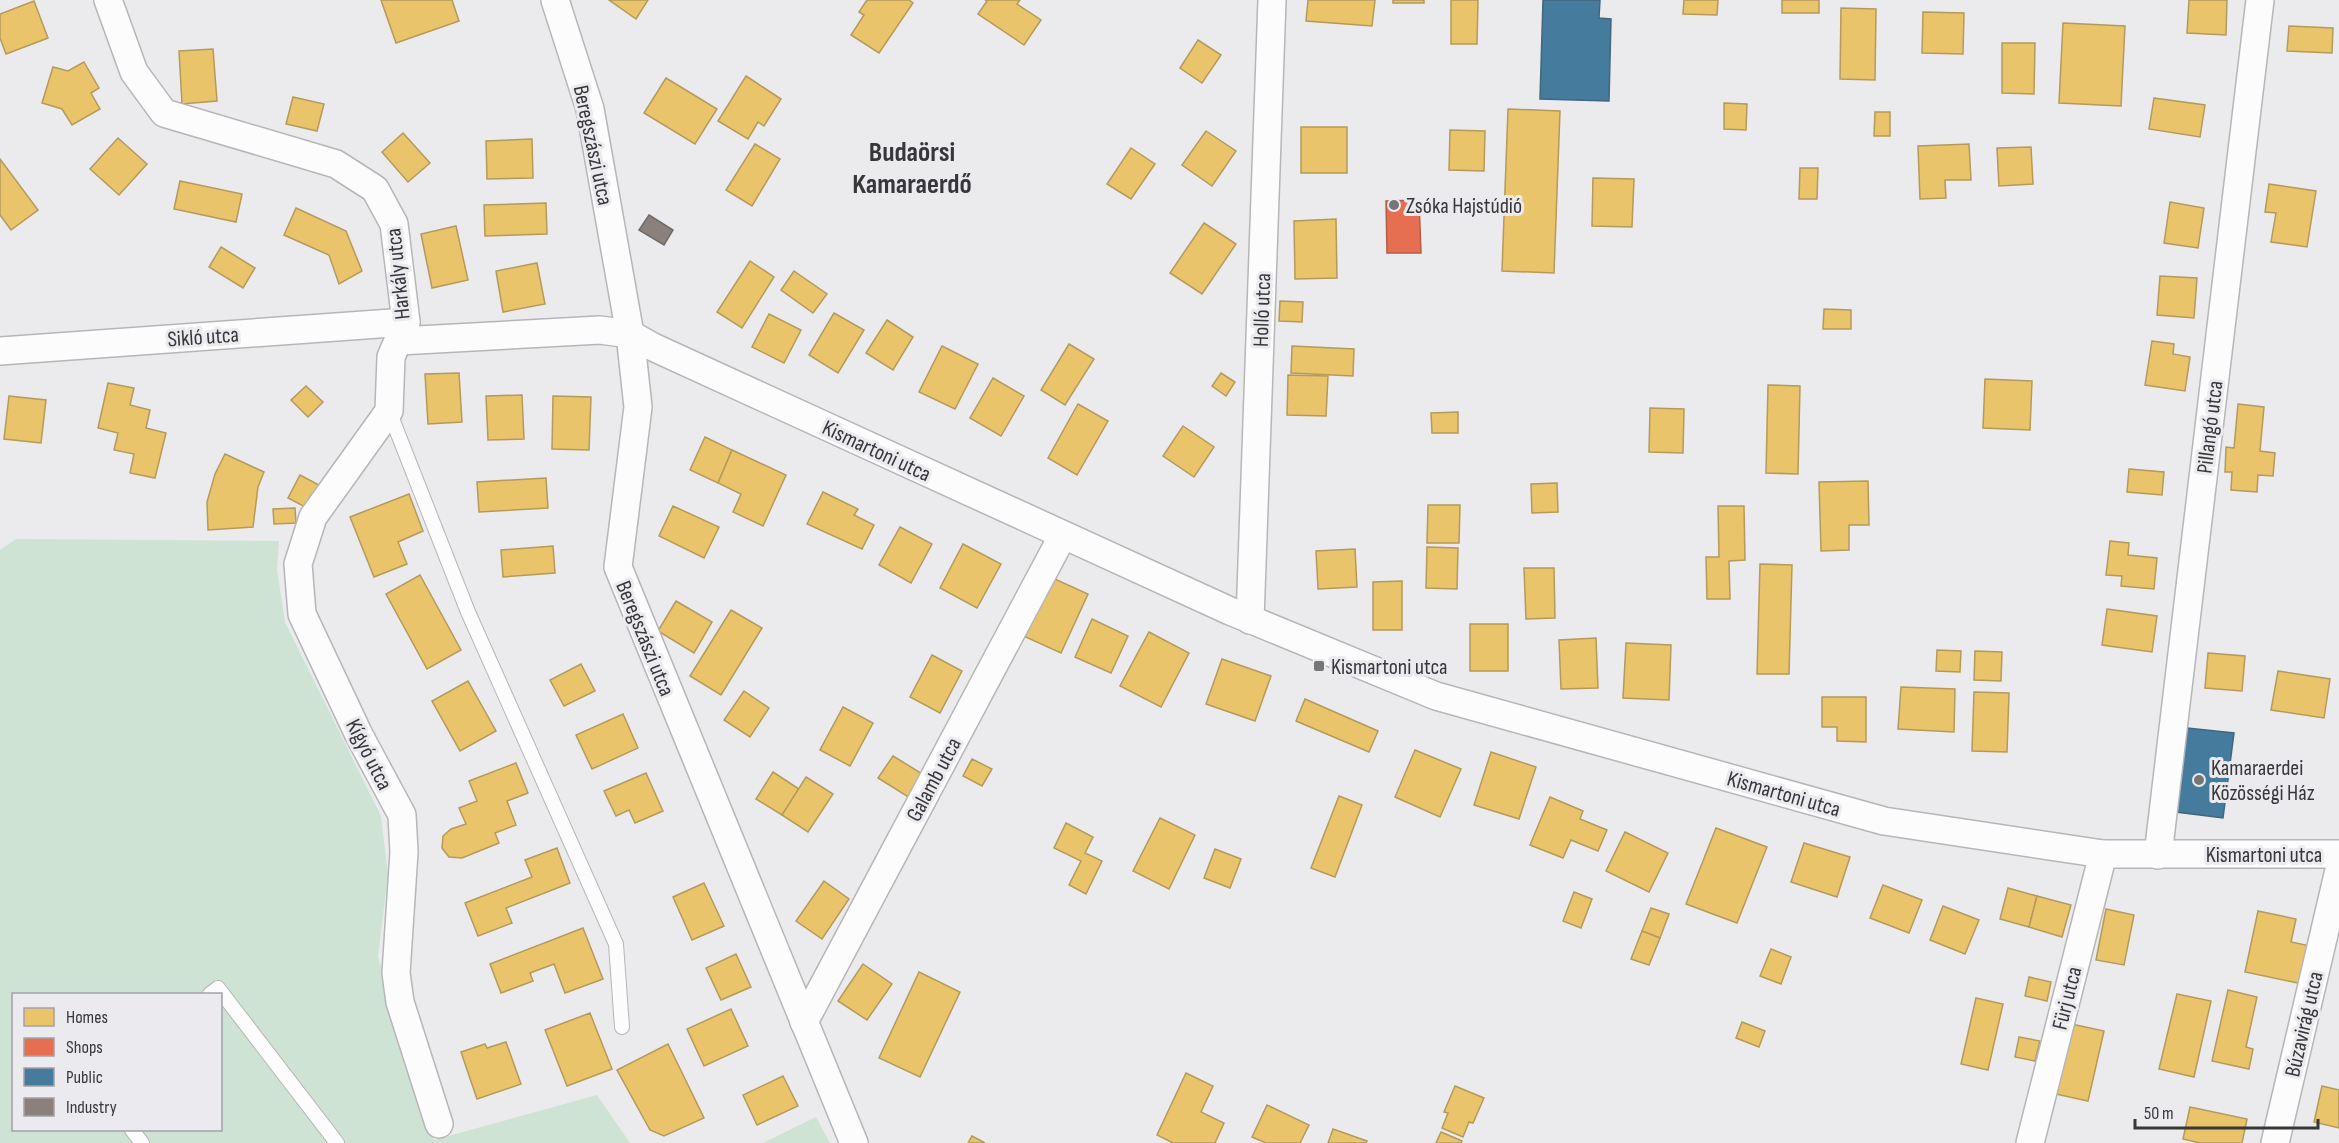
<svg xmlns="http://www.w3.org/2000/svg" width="2339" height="1143" viewBox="0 0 2339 1143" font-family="'Sofia Sans Condensed',sans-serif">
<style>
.green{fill:#cee3d4;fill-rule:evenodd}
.homes{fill:#e9c46a;stroke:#b49a5b;stroke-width:1.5}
.shops{fill:#e76f51;stroke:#b25e4a;stroke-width:1.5}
.public{fill:#457b9d;stroke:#41677f;stroke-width:1.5}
.industry{fill:#8a817c;stroke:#716b68;stroke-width:1.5}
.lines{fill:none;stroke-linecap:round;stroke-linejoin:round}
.lane-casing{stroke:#b6b6b8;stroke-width:16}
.street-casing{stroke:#b6b6b8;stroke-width:30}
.lane{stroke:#fcfcfc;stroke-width:14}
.street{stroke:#fcfcfc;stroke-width:27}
.poi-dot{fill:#767678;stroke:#eaeaef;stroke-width:2}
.labels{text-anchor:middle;stroke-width:6;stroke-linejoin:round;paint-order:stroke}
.street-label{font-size:22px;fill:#373739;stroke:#eaeaef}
.poi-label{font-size:22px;fill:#373739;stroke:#eaeaef;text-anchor:start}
.district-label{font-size:28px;font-weight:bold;fill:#373739;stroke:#eaeaef}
</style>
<rect width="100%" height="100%" fill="#ebebee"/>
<g class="green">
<path d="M16 539 279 541 277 569 285 622 381 816 388 875 378 957 434 1140 597 1095 630 1143H0V550ZM14 994H220V1130H14Z"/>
<polygon points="816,1117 830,1143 763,1143"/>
</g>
<g class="homes">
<polygon points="381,0 452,0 459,21 396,43"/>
<polygon points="609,0 648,0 636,19"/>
<polygon points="867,0 909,0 913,3 879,53 851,35 864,15 859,12"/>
<polygon points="985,0 1020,0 1017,4 1041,20 1024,45 978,14 987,1"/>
<polygon points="1308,0 1375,0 1372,26 1306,21"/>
<rect x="1393" y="0" width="31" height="3"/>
<polygon points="1451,0 1478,0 1477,44 1451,44"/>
<polygon points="1684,0 1718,0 1717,15 1683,14"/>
<rect x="1782" y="0" width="37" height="13"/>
<polygon points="2189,0 2227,0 2226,35 2187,33"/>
<polygon points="34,1 48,38 6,54 0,38 0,14"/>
<polygon points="1841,8 1876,9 1875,80 1840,79"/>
<polygon points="1923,12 1964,13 1963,54 1922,53"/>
<polygon points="2063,23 2125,26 2121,106 2059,103"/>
<polygon points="2289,26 2333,28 2332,53 2287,51"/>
<polygon points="1198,40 1221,55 1202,83 1180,68"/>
<polygon points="2002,43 2035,43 2034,94 2002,93"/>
<polygon points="213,49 217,101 182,104 179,51"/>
<polygon points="84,62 99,88 91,93 100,109 72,125 62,109 42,103 53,67 68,71"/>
<polygon points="746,76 781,99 764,126 758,122 748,139 718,121"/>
<polygon points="666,78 717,109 695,144 644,113"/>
<polygon points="293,97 324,104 317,131 286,124"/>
<polygon points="2154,98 2205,105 2200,137 2149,129"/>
<polygon points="1724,103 1747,104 1746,130 1724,129"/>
<polygon points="1508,109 1560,111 1554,273 1502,271"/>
<polygon points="1875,112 1890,112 1890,136 1874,136"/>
<rect x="1301" y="127" width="46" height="46"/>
<polygon points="1450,130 1485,131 1484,171 1449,170"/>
<polygon points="1206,131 1236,151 1212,186 1182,165"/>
<polygon points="403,133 430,163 408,182 382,152"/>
<polygon points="118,138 147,164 119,195 90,169"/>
<polygon points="532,139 533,178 487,179 486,141"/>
<polygon points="755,144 780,159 752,206 726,190"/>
<polygon points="1969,144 1971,180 1945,180 1946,198 1920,199 1918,146"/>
<polygon points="2031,147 2033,184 1999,186 1997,148"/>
<polygon points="1131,148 1155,164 1131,199 1107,184"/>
<polygon points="0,159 38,210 11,230 0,215"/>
<polygon points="1800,168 1818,168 1817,199 1799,199"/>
<polygon points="1593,178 1634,179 1632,227 1592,226"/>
<polygon points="180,181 242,194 236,222 174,209"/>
<polygon points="2269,184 2316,191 2307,247 2271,242 2276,213 2265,212"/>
<polygon points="2170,202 2204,208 2198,248 2164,243"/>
<polygon points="546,203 547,234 485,236 484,205"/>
<polygon points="296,208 346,231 362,271 339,284 329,255 284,235"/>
<polygon points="1336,219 1337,278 1295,279 1294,221"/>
<polygon points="1204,223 1236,244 1202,294 1170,273"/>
<polygon points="456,226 468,280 432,288 421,234"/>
<polygon points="221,247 255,268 243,288 209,267"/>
<polygon points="750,261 774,277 742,328 717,312"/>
<polygon points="537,263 545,304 503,312 496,271"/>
<polygon points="794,271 827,294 813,313 781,290"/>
<polygon points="2160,276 2197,278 2194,318 2157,315"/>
<polygon points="1280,301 1303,302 1302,322 1279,321"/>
<polygon points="1824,309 1851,310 1851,329 1823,329"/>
<polygon points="834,313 864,330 838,373 809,355"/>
<polygon points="769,314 801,330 784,363 752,347"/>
<polygon points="887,320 913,337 893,370 866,353"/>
<polygon points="2152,341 2174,344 2173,354 2190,357 2185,391 2145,385"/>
<polygon points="1069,344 1094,359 1065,405 1041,390"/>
<polygon points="942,346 978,364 955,409 919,392"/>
<polygon points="1292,346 1354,349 1353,376 1291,373"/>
<polygon points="459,373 462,422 428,424 425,374"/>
<polygon points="1221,373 1235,382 1226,396 1212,386"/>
<polygon points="1288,375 1328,376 1326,416 1287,415"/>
<polygon points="993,378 1024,396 1001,436 970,418"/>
<polygon points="1985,379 2032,381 2030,430 1983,428"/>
<polygon points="108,383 134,388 130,405 150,410 146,428 166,433 155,478 130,473 134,454 114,450 118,433 98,428"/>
<polygon points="1768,385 1800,386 1798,474 1766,473"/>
<polygon points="306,386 323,402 308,417 291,400"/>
<polygon points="522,395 524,439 488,440 486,396"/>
<polygon points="9,396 46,400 41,443 4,439"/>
<polygon points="553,396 591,397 589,450 552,449"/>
<polygon points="1078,404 1108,421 1077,475 1048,458"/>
<polygon points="2238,404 2264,407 2260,451 2275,453 2273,476 2258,475 2257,492 2231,490 2232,472 2225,472 2226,447 2234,448"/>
<polygon points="1650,408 1684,409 1683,453 1649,452"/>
<polygon points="1458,412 1458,433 1432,433 1431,413"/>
<polygon points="1183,426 1214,447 1194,477 1163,456"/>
<polygon points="705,437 732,450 718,483 690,470"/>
<polygon points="732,450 786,475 763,526 733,512 741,494 718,483"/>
<polygon points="225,454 264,472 258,487 253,527 208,530 207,502 215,474"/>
<polygon points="2129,469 2164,472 2162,495 2127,492"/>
<polygon points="300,475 319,485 307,508 288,498"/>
<polygon points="546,478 548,508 479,512 477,482"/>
<polygon points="1868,481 1869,525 1849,525 1849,550 1821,551 1819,482"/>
<polygon points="1557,483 1558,512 1532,513 1531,484"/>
<polygon points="823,492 858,509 854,515 874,525 862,549 807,524"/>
<polygon points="409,494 423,531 398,542 407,564 374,577 350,517"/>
<polygon points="1428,505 1460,505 1459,543 1427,543"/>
<polygon points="673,506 719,527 704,558 659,536"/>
<polygon points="1718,506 1744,506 1745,560 1729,561 1730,599 1707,599 1706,557 1719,557"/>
<polygon points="295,508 296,523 274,524 273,509"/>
<polygon points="900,527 932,544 911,583 879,565"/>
<polygon points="2110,541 2129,543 2128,555 2157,558 2154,589 2121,586 2122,576 2106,575"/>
<polygon points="963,544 1001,564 977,608 940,588"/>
<polygon points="553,546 555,573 503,577 501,550"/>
<polygon points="1427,547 1458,548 1457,589 1426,588"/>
<polygon points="1355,549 1357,587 1318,589 1316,551"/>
<polygon points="1760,564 1792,565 1789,674 1757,674"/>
<polygon points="1524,568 1554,568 1555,618 1526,619"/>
<polygon points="420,575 461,650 427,669 386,594"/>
<polygon points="1046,575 1088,594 1061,653 1019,634"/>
<polygon points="1402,581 1402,630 1373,630 1373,582"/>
<polygon points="676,601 712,622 694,653 658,631"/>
<polygon points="2107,609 2157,616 2152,652 2102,645"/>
<polygon points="731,610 762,628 721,695 690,676"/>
<polygon points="1092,619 1128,636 1111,673 1075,657"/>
<rect x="1470" y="624" width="38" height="47"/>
<polygon points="1149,632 1189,653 1161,707 1120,686"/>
<polygon points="1596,638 1598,688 1561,689 1559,640"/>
<polygon points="1626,643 1671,645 1669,700 1623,698"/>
<polygon points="1937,650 1961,651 1960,672 1936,671"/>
<polygon points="1975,651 2002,652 2001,681 1974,680"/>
<polygon points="2208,653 2245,656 2242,691 2205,688"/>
<polygon points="932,655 962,671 940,713 910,697"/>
<polygon points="1222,659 1271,676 1255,721 1206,704"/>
<polygon points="581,664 595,691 564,706 550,680"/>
<polygon points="2278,671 2330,679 2324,718 2271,710"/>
<polygon points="468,681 496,731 460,751 432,701"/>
<polygon points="1901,687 1955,689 1954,732 1898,729"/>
<polygon points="744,691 769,708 750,737 724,720"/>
<polygon points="1974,692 2009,693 2007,752 1972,751"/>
<polygon points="1822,697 1866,697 1866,742 1837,741 1837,727 1822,727"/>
<polygon points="1305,699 1378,731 1369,752 1296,721"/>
<polygon points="843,707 873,723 850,766 820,750"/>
<polygon points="623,714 638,748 592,769 576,735"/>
<polygon points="1415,750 1461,769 1440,817 1395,797"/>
<polygon points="1491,752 1536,767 1519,819 1474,805"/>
<polygon points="893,756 924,775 910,798 878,778"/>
<polygon points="972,759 992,769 982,786 963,776"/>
<polygon points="516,763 528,793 507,801 516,825 495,833 499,843 462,858 449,857 442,848 443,836 451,829 466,824 459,808 477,801 469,781"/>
<polygon points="773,772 799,789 782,815 756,799"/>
<polygon points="646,773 663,811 635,823 629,810 616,816 604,791"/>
<polygon points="806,777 833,794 808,832 782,815"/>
<polygon points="1339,796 1362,805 1335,877 1311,868"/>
<polygon points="1550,797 1583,811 1580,819 1607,830 1598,851 1571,840 1563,858 1530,845"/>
<polygon points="1160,818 1195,835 1169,889 1133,871"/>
<polygon points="1066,823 1093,837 1085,853 1102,861 1086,894 1069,885 1081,861 1054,848"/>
<polygon points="1716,828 1767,847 1737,923 1686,904"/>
<polygon points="1625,832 1668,853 1649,892 1606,871"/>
<polygon points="1804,843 1850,857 1837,897 1791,882"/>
<polygon points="557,848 570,883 506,908 512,923 478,936 465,903 532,877 525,860"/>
<polygon points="1215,849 1241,859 1230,888 1204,878"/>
<polygon points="824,881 849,899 822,939 796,921"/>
<polygon points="704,883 724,926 692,940 673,897"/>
<polygon points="1883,885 1922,900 1909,933 1870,918"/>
<polygon points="2008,888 2037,896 2029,927 2000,919"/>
<polygon points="1574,892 1592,899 1581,928 1563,921"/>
<polygon points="2037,896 2071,905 2062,937 2029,927"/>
<polygon points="1943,906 1979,920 1965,954 1930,940"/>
<polygon points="1651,908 1669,914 1660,938 1642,931"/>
<polygon points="2106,909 2134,915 2124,965 2096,960"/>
<polygon points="2258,911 2296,919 2291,942 2315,947 2307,985 2245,972"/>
<polygon points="583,928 603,979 565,993 554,964 530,973 533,981 501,993 490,964"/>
<polygon points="1642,931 1660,938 1649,965 1631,959"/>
<polygon points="1771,949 1791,957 1781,984 1760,976"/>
<polygon points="736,954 751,987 721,1000 706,968"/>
<polygon points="863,964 892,984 867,1020 838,1001"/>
<polygon points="919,972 960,992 920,1077 879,1058"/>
<polygon points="2029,977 2051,982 2047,1001 2025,996"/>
<polygon points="2228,990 2257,997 2246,1047 2253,1049 2249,1069 2212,1061"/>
<polygon points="2177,994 2211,1001 2194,1077 2159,1069"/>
<polygon points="1976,998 2003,1004 1988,1070 1961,1064"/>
<polygon points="731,1009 748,1046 704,1066 687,1029"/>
<polygon points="590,1013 612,1069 567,1086 545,1030"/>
<polygon points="1742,1022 1765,1031 1759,1047 1736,1038"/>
<polygon points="2067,1023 2104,1031 2088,1101 2051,1093"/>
<polygon points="2019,1037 2040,1041 2035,1061 2015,1057"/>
<polygon points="506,1042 521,1084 477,1099 461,1052 485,1044 487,1048"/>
<polygon points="668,1044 704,1118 664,1136 650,1130 617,1070"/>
<polygon points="1186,1073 1213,1086 1201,1112 1224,1123 1215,1143 1173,1143 1157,1135"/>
<polygon points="783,1076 798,1106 757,1125 743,1095"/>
<polygon points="1455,1086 1484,1098 1473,1123 1469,1122 1463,1137 1442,1128 1448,1113 1444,1112"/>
<polygon points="2322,1086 2339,1090 2339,1128 2314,1122"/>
<polygon points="1267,1105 1309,1125 1300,1143 1266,1143 1252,1137"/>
<polygon points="2190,1107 2247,1119 2242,1143 2200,1143 2183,1139"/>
<polygon points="1333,1129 1367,1141 1366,1143 1328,1143"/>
<polygon points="1441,1132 1462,1141 1461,1143 1436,1143"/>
<polygon points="972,1136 985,1143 968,1143"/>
</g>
<polygon class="shops" points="1419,200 1421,253 1387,253 1386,201"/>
<g class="public">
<polygon points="1543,0 1600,0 1599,18 1611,19 1609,101 1540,99"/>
<polygon points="2187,728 2234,733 2223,818 2176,812"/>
</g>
<polygon class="industry" points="649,215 673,230 664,245 639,230"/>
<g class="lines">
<g class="lane-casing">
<g id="lane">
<polyline points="389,411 468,612 616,944 622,1027"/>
<polyline points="210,994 218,988 337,1143"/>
<polyline points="132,1130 142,1143"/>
</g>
</g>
<g class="street-casing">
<g id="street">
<polyline points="108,0 134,72 164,113 336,164 375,189 394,224 406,322 391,357 389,411 313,517 298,564 302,614 359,735 402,815 404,852 396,973 400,1002 439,1124"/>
<polyline points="555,0 590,109 630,334 638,407 618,567 854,1143"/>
<polyline points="399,341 600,330 630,334 653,347 1230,611 1436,696 1884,821 2103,854 2339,854"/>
<polyline points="0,351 406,322"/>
<polyline points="1250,620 1272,0"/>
<polyline points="2158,855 2260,0"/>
<polyline points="804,1022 1063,535"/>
<polyline points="2030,1143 2103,854"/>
<polyline points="2275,1143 2339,870"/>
</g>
</g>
<use href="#lane" class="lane"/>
<use href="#street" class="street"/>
</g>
<g class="poi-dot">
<circle cx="1394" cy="205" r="6"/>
<rect x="1313" y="660" width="12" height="12" rx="3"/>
<circle cx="2199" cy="780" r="6"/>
</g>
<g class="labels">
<g class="street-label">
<text transform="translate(594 145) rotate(78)" y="8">Beregszászi utca</text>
<text transform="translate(397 274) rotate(-96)" y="8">Harkály utca</text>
<text transform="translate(1261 310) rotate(-88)" y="8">Holló utca</text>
<text transform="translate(203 336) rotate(-4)" y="8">Sikló utca</text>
<text transform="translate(2209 427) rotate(-83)" y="8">Pillangó utca</text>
<text transform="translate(877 450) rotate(25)" y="8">Kismartoni utca</text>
<text transform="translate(646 638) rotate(68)" y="8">Beregszászi utca</text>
<text transform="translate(370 754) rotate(63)" y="8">Kígyó utca</text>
<text transform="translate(933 779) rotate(-62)" y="8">Galamb utca</text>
<text transform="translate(1784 793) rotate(16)" y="8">Kismartoni utca</text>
<text x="2264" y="862">Kismartoni utca</text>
<text transform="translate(2066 998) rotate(-76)" y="8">Fürj utca</text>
<text transform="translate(2303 1024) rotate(-77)" y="8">Búzavirág utca</text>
</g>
<g class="poi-label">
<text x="1406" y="213">Zsóka Hajstúdió</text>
<text x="1331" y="674">Kismartoni utca</text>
<text x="2211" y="775">Kamaraerdei<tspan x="2211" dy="25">Közösségi Ház</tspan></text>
</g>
<g class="district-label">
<text x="912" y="161">Budaörsi<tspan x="912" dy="32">Kamaraerdő</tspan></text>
</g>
</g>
<rect x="12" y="993" width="210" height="138" fill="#eaeaef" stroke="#a2a2a6" stroke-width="1.5"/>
<rect x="24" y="1008" width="30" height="18" fill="#e9c46a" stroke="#a2a2a6" stroke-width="1.5"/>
<text x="66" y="1023" font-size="18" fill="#373739">Homes</text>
<rect x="24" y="1038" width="30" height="18" fill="#e76f51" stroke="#a2a2a6" stroke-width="1.5"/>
<text x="66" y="1053" font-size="18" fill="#373739">Shops</text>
<rect x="24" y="1068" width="30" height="18" fill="#457b9d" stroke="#a2a2a6" stroke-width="1.5"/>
<text x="66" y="1083" font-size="18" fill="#373739">Public</text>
<rect x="24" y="1098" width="30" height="18" fill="#8a817c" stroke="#a2a2a6" stroke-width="1.5"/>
<text x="66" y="1113" font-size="18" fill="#373739">Industry</text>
<path d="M2135 1119v9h183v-9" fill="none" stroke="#373739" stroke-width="3"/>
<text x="2144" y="1119" font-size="18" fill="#373739" stroke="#eaeaef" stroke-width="4.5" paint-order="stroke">50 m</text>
</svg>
